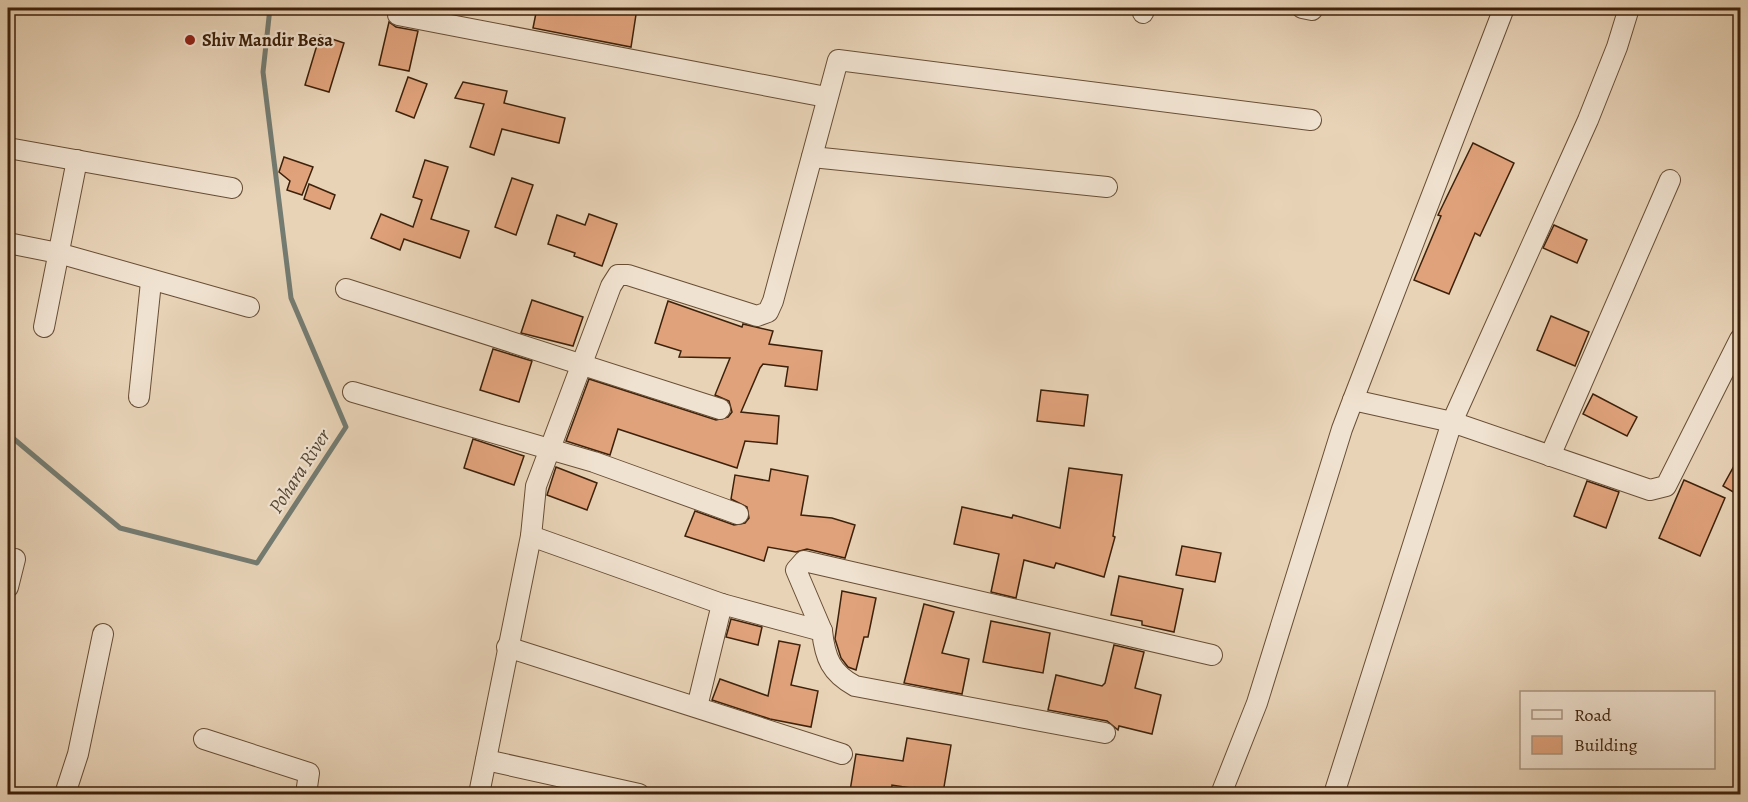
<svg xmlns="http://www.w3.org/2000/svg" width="1748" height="802" viewBox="0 0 1748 802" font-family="Alegreya,serif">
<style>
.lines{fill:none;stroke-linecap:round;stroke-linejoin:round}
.stream{stroke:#747b71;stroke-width:5}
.building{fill:#e0a27b;stroke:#3d210a;stroke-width:1.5}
.minor-casing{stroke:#684e35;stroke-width:22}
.minor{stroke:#f0e2d0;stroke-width:20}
.poi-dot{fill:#8f2418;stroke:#f0e2d0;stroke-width:2}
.labels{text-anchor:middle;stroke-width:4.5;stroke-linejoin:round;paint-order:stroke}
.poi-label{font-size:18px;font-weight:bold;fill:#3d210a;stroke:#f0e2d0;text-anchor:start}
.water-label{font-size:20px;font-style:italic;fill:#544635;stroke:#f0e2d0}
</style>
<rect width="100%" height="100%" fill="#e8d3b7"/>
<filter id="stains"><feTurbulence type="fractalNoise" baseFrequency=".00333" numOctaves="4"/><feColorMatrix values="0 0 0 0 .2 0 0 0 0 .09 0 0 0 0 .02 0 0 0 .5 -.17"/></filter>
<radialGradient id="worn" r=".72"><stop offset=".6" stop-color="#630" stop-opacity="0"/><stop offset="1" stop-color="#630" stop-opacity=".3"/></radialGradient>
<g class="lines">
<polyline class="stream" points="8,434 120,528 257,563 346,427 291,298 263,72 270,8"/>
</g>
<g class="building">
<polygon points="537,8 637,8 631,47 533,28"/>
<polygon points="389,22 396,27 418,31 409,71 379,65"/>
<polygon points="320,35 344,43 329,92 305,85"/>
<polygon points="408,77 427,84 414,118 396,111"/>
<polygon points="463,82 507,91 504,103 565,118 559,143 502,129 494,155 470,147 484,104 455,98"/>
<polygon points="1473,143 1514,163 1480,236 1475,233 1449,294 1414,280 1441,216 1438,215"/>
<polygon points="284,157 313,167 302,195 287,190 290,181 279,172"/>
<polygon points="425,160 448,167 431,219 469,231 460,258 404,239 400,250 371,238 381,214 413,227 422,200 413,197"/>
<polygon points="512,178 533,185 516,235 495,227"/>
<polygon points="309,184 335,195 330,209 304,199"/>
<polygon points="589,214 617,224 602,266 574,256 575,253 548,244 557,215 585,225"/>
<polygon points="1554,225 1587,240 1577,263 1543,248"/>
<polygon points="532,300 583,317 573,346 521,333"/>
<polygon points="668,301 742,327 743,324 773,331 769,344 822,351 817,390 785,386 788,367 763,364 760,368 741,412 779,416 777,444 745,441 737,468 618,429 610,455 566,441 589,379 716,420 728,417 732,412 729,401 715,395 730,358 679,357 681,351 655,343"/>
<polygon points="1551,316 1589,332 1575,366 1537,350"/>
<polygon points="493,349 532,361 519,402 480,390"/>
<polygon points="1041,390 1088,395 1084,426 1037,421"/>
<polygon points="1593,394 1637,417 1627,436 1583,414"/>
<polygon points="473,439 524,456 514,485 464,468"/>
<polygon points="1740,455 1740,496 1723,486"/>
<polygon points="556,467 597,483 587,510 547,495"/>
<polygon points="1069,468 1122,475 1113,536 1115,537 1104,577 1056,563 1054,568 1024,560 1016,598 991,592 999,554 954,544 962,507 1012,518 1013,515 1060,528"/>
<polygon points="771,469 808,476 801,515 832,518 855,525 845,558 807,549 796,552 768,547 764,561 685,536 695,511 734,525 745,523 749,518 747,507 731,499 735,475 769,481"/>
<polygon points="1684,480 1725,498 1700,556 1659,538"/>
<polygon points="1587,481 1619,492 1606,528 1574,516"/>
<polygon points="1182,546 1221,553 1215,582 1176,575"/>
<polygon points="1119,576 1183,589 1174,632 1142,625 1142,621 1111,615"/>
<polygon points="842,591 876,598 868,637 864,637 856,670 848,667 841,658 835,639"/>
<polygon points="924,604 954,612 942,653 969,659 962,694 904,683"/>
<polygon points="731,619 762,627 758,645 726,637"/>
<polygon points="991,621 1050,633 1043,673 983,662"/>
<polygon points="779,641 800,645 791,685 818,691 811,727 770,719 712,700 720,679 768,696"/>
<polygon points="1114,645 1144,652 1135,688 1161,695 1152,734 1119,726 1118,730 1107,721 1048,710 1056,675 1102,686 1105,683"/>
<polygon points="907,738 951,745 943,793 892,785 891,795 850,791 856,754 903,761"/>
</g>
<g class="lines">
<g class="minor-casing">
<g id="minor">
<polyline points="1302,8 1312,10"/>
<polyline points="1143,13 1145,8"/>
<polyline points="398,15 826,97"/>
<polyline points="8,148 232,188"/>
<polyline points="812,157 1107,187"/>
<polyline points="8,243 58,253 249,307"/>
<polyline points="346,289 720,409"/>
<polyline points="44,327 77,160"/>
<polyline points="353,392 594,462 738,514"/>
<polyline points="139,397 151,282"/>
<polyline points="1353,400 1504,8"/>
<polyline points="1550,456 1670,180"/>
<path d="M531 536 722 604 822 631C825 658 831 673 855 686L1105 733"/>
<polyline points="8,587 15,559"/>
<polyline points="822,631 796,570 804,561 1212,655"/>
<polyline points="507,647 842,754"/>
<polyline points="697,707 722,604"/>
<polyline points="204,739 309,773 306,794"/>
<polyline points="486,760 639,794"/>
<polyline points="65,794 78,754 103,634"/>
<polyline points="479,794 531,536 536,486 611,286 618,275 628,275 757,316 768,312 773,301 838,60 1311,120"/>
<polyline points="1221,794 1257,703 1342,429 1353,400 1452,422 1588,120 1617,47 1629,8"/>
<polyline points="1334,794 1452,422 1650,490 1666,486 1740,339"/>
</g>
</g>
<use href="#minor" class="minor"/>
</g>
<circle class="poi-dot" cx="190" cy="40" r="6"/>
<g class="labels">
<g class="poi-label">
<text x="202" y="46">Shiv Mandir Besa</text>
</g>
<g class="water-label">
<text transform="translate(299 471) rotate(-57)" y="7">Pohara River</text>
</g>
</g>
<rect width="1748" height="802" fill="none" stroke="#e8d3b7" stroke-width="30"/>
<rect x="9" y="9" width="1730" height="784" fill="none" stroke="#3d210a" stroke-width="3"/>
<rect x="15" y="15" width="1718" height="772" fill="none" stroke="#3d210a" stroke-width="1.5"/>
<rect x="1520" y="691" width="195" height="78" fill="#f0e2d0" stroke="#a89581" stroke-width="1.5"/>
<rect x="1532" y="710" width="30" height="9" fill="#f0e2d0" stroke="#a89581" stroke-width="1.5"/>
<text x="1574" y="721" font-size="18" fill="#3d210a">Road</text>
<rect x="1532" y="736" width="30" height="18" fill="#e0a27b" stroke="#a89581" stroke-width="1.5"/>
<text x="1574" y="751" font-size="18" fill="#3d210a">Building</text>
<rect width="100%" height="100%" filter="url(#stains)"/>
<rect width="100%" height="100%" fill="url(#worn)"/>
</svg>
